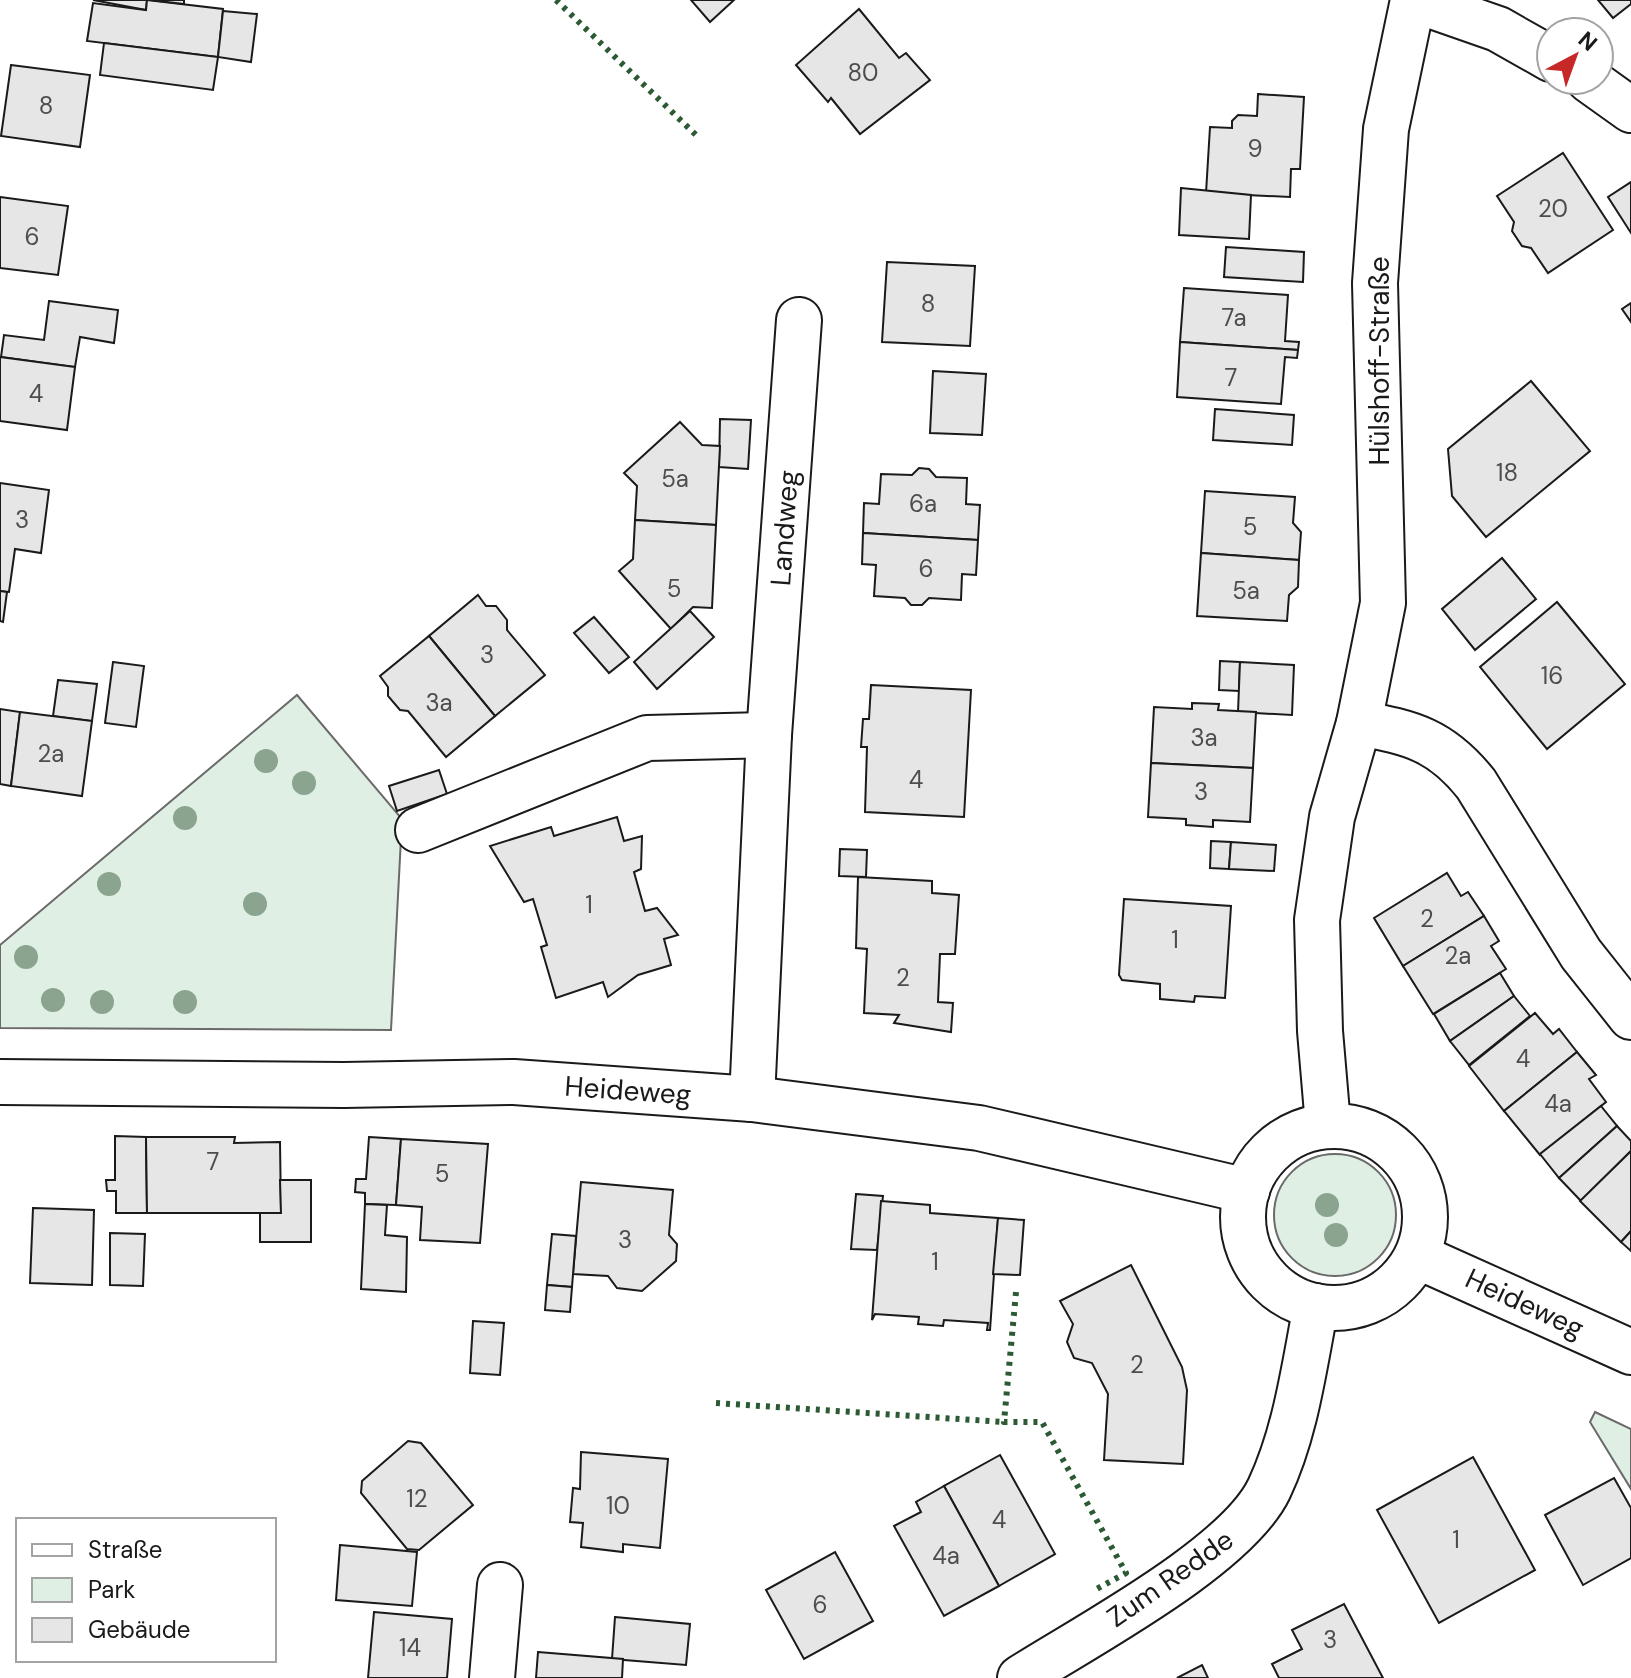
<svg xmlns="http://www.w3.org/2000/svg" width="1631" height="1678" viewBox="0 0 1631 1678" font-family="'DM Sans',sans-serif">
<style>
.green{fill:#e0efe3;stroke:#6a6a6a;stroke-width:2}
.building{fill:#e6e6e6;stroke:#1a1a1a;stroke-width:2}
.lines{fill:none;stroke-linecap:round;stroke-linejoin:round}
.street-casing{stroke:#1a1a1a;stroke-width:48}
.street{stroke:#fff;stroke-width:44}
.hedge{stroke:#2b5a34;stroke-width:6;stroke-dasharray:4 6;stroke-linecap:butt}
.tree{fill:#8aa48f}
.labels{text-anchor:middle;stroke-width:6;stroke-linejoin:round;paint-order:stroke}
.number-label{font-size:24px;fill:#4d4d4d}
.street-label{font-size:28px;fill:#1a1a1a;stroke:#fff}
</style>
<rect width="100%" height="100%" fill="#fff"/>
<g class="green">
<polygon points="297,695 402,819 391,1030 0,1028 0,945"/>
<circle cx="1335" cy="1215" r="61"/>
<polygon points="1595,1412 1631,1429 1631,1489 1590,1422"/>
</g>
<g class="building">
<polygon points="93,0 147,0 146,10"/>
<polygon points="147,0 223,9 218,57 87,41 93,3 146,10"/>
<polygon points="150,0 184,0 184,4"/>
<polygon points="691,0 734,0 710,22"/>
<polygon points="1598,0 1631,0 1631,4 1613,18"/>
<polygon points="859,9 899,58 906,53 930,80 860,134 831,98 828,102 796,65"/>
<polygon points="223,11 257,14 251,62 218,57"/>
<polygon points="104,43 218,57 213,90 100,75"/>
<polygon points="11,65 90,75 80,147 1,136"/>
<polygon points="1258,94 1304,97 1300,169 1291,169 1290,197 1206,193 1210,127 1232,128 1232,121 1238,115 1257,116"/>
<polygon points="1563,153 1613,230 1548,273 1531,248 1522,246 1512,231 1514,222 1497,196"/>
<polygon points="1631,182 1631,233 1608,197"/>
<polygon points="1181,188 1251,195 1249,239 1179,235"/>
<polygon points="0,197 68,206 58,275 0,268"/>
<polygon points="1226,247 1304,252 1303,282 1224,277"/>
<polygon points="887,262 975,266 970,346 882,342"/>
<polygon points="1184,288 1288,295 1285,341 1299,342 1298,350 1180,342"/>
<polygon points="49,301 118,310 114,343 80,337 75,367 1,357 4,335 44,340"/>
<polygon points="1631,303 1631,322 1622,309"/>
<polygon points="1180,342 1298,350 1297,358 1285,357 1281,404 1177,397"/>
<polygon points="0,357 75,367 67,430 0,421"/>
<polygon points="933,371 986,374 982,435 930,433"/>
<polygon points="1531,381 1590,451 1486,537 1452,496 1448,449"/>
<polygon points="1215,409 1294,415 1292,445 1213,440"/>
<polygon points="720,419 751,420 748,469 719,467"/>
<polygon points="680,422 702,445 720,446 716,525 635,520 637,486 624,473"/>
<polygon points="919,468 929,469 936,477 967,478 966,504 980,505 978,540 863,533 864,503 879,504 881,474 912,475"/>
<polygon points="0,483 49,490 41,553 15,549 9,592 0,591"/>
<polygon points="1205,491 1295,497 1293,523 1301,532 1299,560 1201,553"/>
<polygon points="635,520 716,525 712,608 693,607 671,629 619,571 633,559"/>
<polygon points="863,533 978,540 976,575 962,574 961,600 929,598 922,605 911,605 905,598 874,596 876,565 862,564"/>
<polygon points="1201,553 1299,560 1298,587 1289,595 1287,621 1197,616"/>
<polygon points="1502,558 1536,599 1475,650 1442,609"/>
<polygon points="0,591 7,592 3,622 0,621"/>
<polygon points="478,595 486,606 496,606 507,620 507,630 545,675 495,716 429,636"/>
<polygon points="1557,602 1625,684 1547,749 1480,667"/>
<polygon points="690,611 714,637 657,689 634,662"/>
<polygon points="594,617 629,657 609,673 574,633"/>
<polygon points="429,636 495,716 446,757 408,711 400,710 388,696 388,687 380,676"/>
<polygon points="1220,661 1240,662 1239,691 1219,690"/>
<polygon points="113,662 144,666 136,727 105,723"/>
<polygon points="1240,662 1294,665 1292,715 1238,712"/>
<polygon points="58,680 97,684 92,721 53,716"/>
<polygon points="871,685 971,690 964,817 865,812 867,747 861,747 863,719 869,719"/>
<polygon points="1192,703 1219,704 1218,710 1256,712 1253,768 1151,763 1154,707 1192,709"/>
<polygon points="0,709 20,712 11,786 0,784"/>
<polygon points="20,712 92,721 82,796 11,786"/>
<polygon points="1151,763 1253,768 1250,822 1213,820 1213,827 1186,825 1186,819 1148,817"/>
<polygon points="439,770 447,794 397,811 389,786"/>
<polygon points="617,817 624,841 642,836 641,869 634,872 645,911 657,908 678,935 664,939 671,965 638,975 608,997 603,982 556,998 541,947 547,945 533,899 524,902 490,846 551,827 554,836"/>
<polygon points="1211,841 1231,842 1229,869 1210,868"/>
<polygon points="1231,842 1276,845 1274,871 1229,869"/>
<polygon points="840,849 867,850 866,877 839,876"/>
<polygon points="1447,873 1461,896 1468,892 1484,916 1403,966 1374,918"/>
<polygon points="858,877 932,881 932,893 959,895 955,954 940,954 938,1002 953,1003 951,1032 894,1023 899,1015 864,1013 867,949 856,948"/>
<polygon points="1124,899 1231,906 1225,998 1195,996 1194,1002 1160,999 1160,984 1122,980 1119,975"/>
<polygon points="1484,916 1499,941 1491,946 1506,969 1433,1014 1403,966"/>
<polygon points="1500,973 1514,996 1450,1041 1434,1014"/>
<polygon points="1514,996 1530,1016 1469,1065 1450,1041"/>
<polygon points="1535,1013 1553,1034 1559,1029 1577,1052 1504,1111 1469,1066"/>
<polygon points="1577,1052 1596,1075 1589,1079 1606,1102 1540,1155 1504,1111"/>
<polygon points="1601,1106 1617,1126 1559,1178 1540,1154"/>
<polygon points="1617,1126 1631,1141 1631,1151 1581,1201 1559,1178"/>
<polygon points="115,1136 146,1137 147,1213 116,1213 116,1191 107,1191 106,1180 115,1180"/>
<polygon points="146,1137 235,1137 234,1143 280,1142 281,1213 147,1213"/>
<polygon points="369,1137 401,1139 396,1205 365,1204 365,1193 355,1192 356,1179 366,1179"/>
<polygon points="401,1139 488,1144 480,1243 420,1240 422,1207 396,1205"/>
<polygon points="1631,1151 1631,1231 1621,1242 1580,1201"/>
<polygon points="280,1180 311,1180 311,1242 260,1242 260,1213 281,1213"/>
<polygon points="581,1182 673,1190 669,1235 677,1244 676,1261 642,1291 617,1288 608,1276 573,1274"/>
<polygon points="856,1194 883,1196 877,1250 851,1249"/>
<polygon points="881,1201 930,1205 930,1213 998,1218 990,1330 987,1330 988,1323 944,1320 943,1326 918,1324 919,1317 875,1314 872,1320"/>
<polygon points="365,1204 387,1205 385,1235 407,1237 406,1292 361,1289"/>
<polygon points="33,1208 94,1210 92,1285 30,1283"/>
<polygon points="998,1218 1024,1220 1020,1275 993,1274"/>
<polygon points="1631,1231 1631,1251 1621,1242"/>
<polygon points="110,1233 145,1234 143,1286 110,1285"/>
<polygon points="552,1234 576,1236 572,1287 547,1285"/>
<polygon points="1131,1265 1182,1367 1187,1390 1183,1464 1104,1460 1108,1394 1092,1363 1074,1358 1067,1342 1073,1324 1060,1301"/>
<polygon points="547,1285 572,1287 570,1312 545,1310"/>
<polygon points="473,1321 504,1323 500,1375 470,1373"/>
<polygon points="408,1441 421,1443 473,1505 419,1550 407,1549 361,1493 362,1481"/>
<polygon points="581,1452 668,1459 660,1548 623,1544 623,1552 581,1547 583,1523 570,1522 573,1488 580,1489"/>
<polygon points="1000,1455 1055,1554 999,1586 944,1486"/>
<polygon points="1473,1457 1535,1570 1439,1623 1377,1510"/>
<polygon points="1614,1478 1631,1508 1631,1558 1583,1585 1545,1515"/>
<polygon points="944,1486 999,1586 944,1616 894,1526 921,1512 916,1502"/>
<polygon points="340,1545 417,1552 412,1606 336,1600"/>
<polygon points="835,1552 873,1621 804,1659 766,1590"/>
<polygon points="1344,1604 1383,1678 1279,1678 1272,1664 1302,1649 1292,1630"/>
<polygon points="374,1612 452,1619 447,1678 368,1678"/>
<polygon points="615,1617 690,1624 686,1665 612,1659"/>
<polygon points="538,1652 623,1659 622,1678 536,1678"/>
<polygon points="1202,1665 1208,1678 1177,1678"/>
</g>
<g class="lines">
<g class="street-casing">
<g id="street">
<polyline points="1415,0 1498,29 1551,59"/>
<polyline points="1589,80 1631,110"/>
<path d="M1359 723C1412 733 1441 740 1476 784L1581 954 1631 1017"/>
<polyline points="418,830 647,738 769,735"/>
<polyline points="0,1082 344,1085 514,1082 752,1099 979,1128 1247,1191"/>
<polyline points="752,1099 769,735 799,320"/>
<polyline points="1328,1125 1320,1031 1317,920 1332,817 1359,723 1383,603 1375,283 1386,129 1413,0"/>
<circle cx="1334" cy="1217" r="91"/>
<polyline points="1417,1256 1631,1352"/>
<polyline points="492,1678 500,1585"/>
<path d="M1020 1678C1086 1636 1236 1557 1269 1489 1296 1432 1304 1367 1316 1306"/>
</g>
</g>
<use href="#street" class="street"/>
<g class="hedge">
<polyline points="556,0 697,136"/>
<polyline points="1016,1292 1004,1422 1042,1422 1126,1573 1093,1591"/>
<polyline points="716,1403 1004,1422"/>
</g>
</g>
<g class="tree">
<circle cx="266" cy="761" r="12"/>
<circle cx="304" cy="783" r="12"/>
<circle cx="185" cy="818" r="12"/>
<circle cx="109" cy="884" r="12"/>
<circle cx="255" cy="904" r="12"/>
<circle cx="26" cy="957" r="12"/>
<circle cx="53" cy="1000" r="12"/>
<circle cx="102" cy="1002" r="12"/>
<circle cx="185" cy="1002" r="12"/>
<circle cx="1327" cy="1205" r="12"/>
<circle cx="1336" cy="1235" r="12"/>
</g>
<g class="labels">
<g class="number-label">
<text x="863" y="81">80</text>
<text x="46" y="114">8</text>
<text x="1255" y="157">9</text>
<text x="1553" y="217">20</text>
<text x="32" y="245">6</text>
<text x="928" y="312">8</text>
<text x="1234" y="326">7a</text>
<text x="1231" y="386">7</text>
<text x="36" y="402">4</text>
<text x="1507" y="481">18</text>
<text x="675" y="487">5a</text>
<text x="923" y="512">6a</text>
<text x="22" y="528">3</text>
<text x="1250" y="535">5</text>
<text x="926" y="577">6</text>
<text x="674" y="597">5</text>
<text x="1246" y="599">5a</text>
<text x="487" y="663">3</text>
<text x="1552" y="684">16</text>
<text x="439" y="711">3a</text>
<text x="1204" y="746">3a</text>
<text x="51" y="762">2a</text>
<text x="916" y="788">4</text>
<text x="1201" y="800">3</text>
<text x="589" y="913">1</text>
<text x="1427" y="927">2</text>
<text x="1175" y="948">1</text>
<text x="1458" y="964">2a</text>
<text x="903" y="986">2</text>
<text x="1523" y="1067">4</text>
<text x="1558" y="1112">4a</text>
<text x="213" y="1170">7</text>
<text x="442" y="1182">5</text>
<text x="625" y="1248">3</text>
<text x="935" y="1270">1</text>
<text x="1137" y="1373">2</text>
<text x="417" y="1507">12</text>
<text x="618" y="1514">10</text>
<text x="999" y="1528">4</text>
<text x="1456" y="1548">1</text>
<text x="946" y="1564">4a</text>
<text x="820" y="1613">6</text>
<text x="1330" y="1648">3</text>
<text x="410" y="1656">14</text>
</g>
<g class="street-label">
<text transform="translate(1379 361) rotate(-90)" y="10">Hülshoff-Straße</text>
<text transform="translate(784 528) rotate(-86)" y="10">Landweg</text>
<text transform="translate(628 1090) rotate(4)" y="10">Heideweg</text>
<text transform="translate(1525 1303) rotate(25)" y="10">Heideweg</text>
<text transform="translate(1170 1578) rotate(-35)" y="10">Zum Redde</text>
</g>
</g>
<rect x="16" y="1518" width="260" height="144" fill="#ffffff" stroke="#a3a3a3" stroke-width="2"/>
<rect x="32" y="1544" width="40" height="12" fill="#ffffff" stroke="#a3a3a3" stroke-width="2"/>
<text x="88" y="1558" font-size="24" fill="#1a1a1a">Straße</text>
<rect x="32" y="1578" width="40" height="24" fill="#e0efe3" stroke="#a3a3a3" stroke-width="2"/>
<text x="88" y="1598" font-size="24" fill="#1a1a1a">Park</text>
<rect x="32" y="1618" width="40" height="24" fill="#e6e6e6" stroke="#a3a3a3" stroke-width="2"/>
<text x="88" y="1638" font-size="24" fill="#1a1a1a">Gebäude</text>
<g transform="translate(1575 56) rotate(41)"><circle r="38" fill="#ffffff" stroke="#a3a3a3" stroke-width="2"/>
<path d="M0-6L14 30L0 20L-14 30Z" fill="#c62828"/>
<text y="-12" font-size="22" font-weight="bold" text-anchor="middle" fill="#1a1a1a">N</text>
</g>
</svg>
